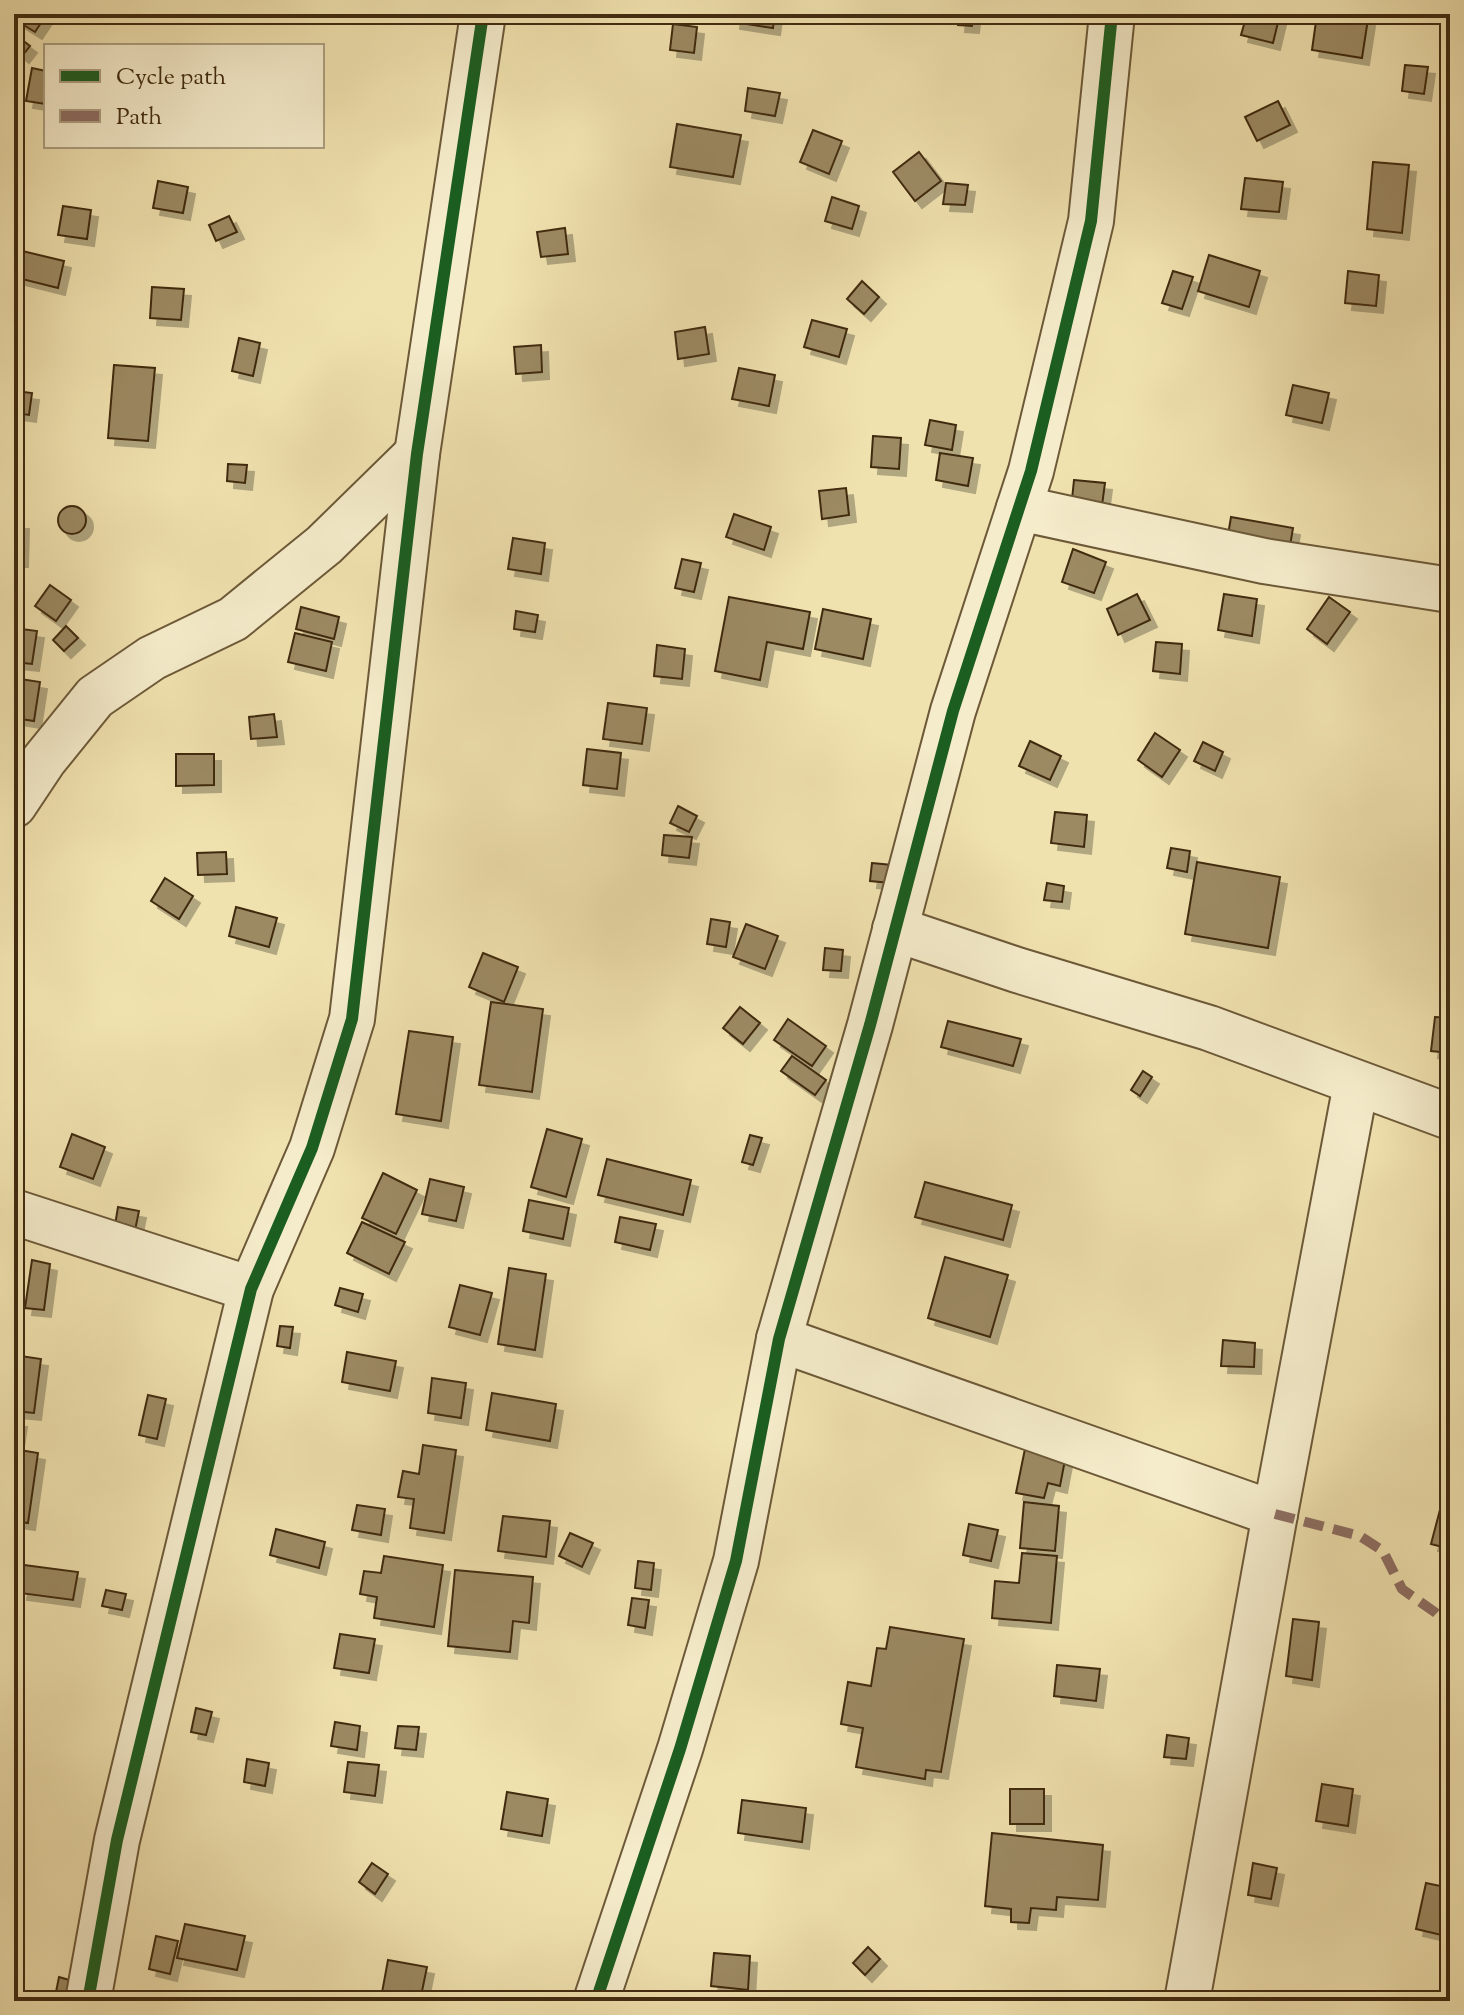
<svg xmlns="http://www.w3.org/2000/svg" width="1464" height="2015" viewBox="0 0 1464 2015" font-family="'Sorts Mill Goudy',serif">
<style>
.building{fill:#9c8a63;stroke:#412b11;stroke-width:2;filter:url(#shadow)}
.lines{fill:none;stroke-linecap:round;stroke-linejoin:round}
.minor-casing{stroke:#6d5938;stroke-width:48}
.minor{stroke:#f5eccb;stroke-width:44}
.quiet{stroke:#8d6e63;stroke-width:10;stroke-dasharray:20 10;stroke-linecap:butt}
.cycleway-casing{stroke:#f5eccb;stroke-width:17}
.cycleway{stroke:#1b5e20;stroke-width:12}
</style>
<defs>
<filter id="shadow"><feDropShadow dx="7" dy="7" stdDeviation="0" flood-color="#0004"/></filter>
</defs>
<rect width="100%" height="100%" fill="#f0e2af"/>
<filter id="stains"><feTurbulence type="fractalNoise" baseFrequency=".0025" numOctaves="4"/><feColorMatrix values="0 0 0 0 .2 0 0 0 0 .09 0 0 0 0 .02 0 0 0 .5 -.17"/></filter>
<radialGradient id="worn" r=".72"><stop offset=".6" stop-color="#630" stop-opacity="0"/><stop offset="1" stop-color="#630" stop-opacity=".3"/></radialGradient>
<g class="building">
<polygon points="14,14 47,14 35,32 14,19"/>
<polygon points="734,14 775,14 773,28 733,22"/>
<polygon points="1247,14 1280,14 1273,43 1241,35"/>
<polygon points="1317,14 1336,14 1368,19 1362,58 1312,50"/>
<polygon points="959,15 973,17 972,26 958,25"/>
<polygon points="673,24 697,27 694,53 670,50"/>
<polygon points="21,39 30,46 22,56 14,49"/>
<polygon points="1405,65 1428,67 1424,94 1402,91"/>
<polygon points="32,68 46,71 46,104 26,101"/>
<polygon points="748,88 780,93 775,116 745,111"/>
<polygon points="1278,101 1290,125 1257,141 1245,117"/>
<polygon points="677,124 741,135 733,177 670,167"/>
<polygon points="813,130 842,141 829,174 800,162"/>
<polygon points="919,152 941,181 915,201 893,172"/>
<polygon points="1373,162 1409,165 1402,233 1367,229"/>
<polygon points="1245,178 1283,182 1279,212 1241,209"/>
<polygon points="158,181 188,187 183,213 153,208"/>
<polygon points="946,183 968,185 965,205 943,204"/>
<polygon points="832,197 859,206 852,229 825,221"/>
<polygon points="63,206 91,210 87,239 58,235"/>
<polygon points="229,216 237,232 216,241 209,225"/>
<polygon points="565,228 568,254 541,257 537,232"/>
<polygon points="14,249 64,261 58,288 14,277"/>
<polygon points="1209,255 1260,271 1249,307 1198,291"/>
<polygon points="1173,271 1193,277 1182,309 1162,303"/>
<polygon points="1348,271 1379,275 1376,306 1345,303"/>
<polygon points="862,281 879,297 864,314 847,299"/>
<polygon points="152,287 184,289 181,320 150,318"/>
<polygon points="812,320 847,329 839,357 804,347"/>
<polygon points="705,327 709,354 678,359 675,332"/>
<polygon points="239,338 260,343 253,376 232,371"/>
<polygon points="541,345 542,372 516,374 514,347"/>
<polygon points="114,365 155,368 148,441 108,438"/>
<polygon points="739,368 775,375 769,406 732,399"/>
<polygon points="1293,385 1329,393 1322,423 1286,415"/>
<polygon points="16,391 32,393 29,415 14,413"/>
<polygon points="930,420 956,425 952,450 925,445"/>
<polygon points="873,436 901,438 899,469 871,467"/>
<polygon points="940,453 973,458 968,486 936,480"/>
<polygon points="228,464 247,465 245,483 227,481"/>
<polygon points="1074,480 1105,483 1101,513 1071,509"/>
<polygon points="846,488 849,515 822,519 819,491"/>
<circle cx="72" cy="520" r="14"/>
<polygon points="734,514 771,527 764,550 726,537"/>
<polygon points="1231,517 1293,528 1288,558 1226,547"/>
<polygon points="14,522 22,522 21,560 14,560"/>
<polygon points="513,538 545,543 541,574 508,569"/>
<polygon points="1073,549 1106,562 1094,593 1062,582"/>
<polygon points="682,559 701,563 694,592 675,588"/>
<polygon points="50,585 71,600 56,621 35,606"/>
<polygon points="1137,594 1150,620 1118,635 1107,609"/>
<polygon points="1224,594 1257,599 1252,636 1218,630"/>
<polygon points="729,597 810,612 803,649 767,642 760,680 715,671"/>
<polygon points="1329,597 1350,612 1327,644 1307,629"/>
<polygon points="301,607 339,617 334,639 296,629"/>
<polygon points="823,609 871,619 863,659 815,649"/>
<polygon points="516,611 538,615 535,632 514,629"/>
<polygon points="66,626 78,638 64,651 53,640"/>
<polygon points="14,628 37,631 32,664 14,662"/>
<polygon points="295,633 332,642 326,671 288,662"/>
<polygon points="1156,642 1182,644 1180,674 1153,671"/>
<polygon points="657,645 685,649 682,679 654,676"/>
<polygon points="14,678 40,682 34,721 14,718"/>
<polygon points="608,703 647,708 642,744 603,739"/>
<polygon points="274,714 277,737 251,739 249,717"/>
<polygon points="1155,733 1180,750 1162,777 1138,760"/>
<polygon points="1030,741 1061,756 1050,780 1019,766"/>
<polygon points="1203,742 1223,752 1215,771 1194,761"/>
<polygon points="587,749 621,753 617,789 583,785"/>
<polygon points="176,754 214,754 214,785 176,786"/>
<polygon points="678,806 697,816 689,832 670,823"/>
<polygon points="1055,812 1087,815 1084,847 1051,843"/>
<polygon points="664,835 692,837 689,858 662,855"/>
<polygon points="1171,848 1190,851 1187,872 1167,868"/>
<polygon points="226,852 227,874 198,875 197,853"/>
<polygon points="1197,862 1280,877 1268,948 1185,934"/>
<polygon points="872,863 892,865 890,883 870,881"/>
<polygon points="165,878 193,896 179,919 151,901"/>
<polygon points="1047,883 1064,886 1062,902 1044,900"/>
<polygon points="236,907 277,918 269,947 229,936"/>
<polygon points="711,919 730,922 726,947 707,944"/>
<polygon points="746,924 778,936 765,969 733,957"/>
<polygon points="825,948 843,950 841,971 823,970"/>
<polygon points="483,953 518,967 504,1002 469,987"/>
<polygon points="491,1002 543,1009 532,1092 479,1085"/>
<polygon points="740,1007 760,1023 743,1044 723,1028"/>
<polygon points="1435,1017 1450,1018 1450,1053 1431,1051"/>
<polygon points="788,1019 826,1046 812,1066 774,1040"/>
<polygon points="948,1021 1021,1039 1013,1066 941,1047"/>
<polygon points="409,1031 453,1037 441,1121 396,1114"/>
<polygon points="792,1056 826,1080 815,1095 781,1071"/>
<polygon points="1143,1071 1152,1077 1140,1096 1131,1090"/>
<polygon points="547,1129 582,1139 566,1197 531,1187"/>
<polygon points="72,1134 105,1147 93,1179 60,1167"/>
<polygon points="750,1135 762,1138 753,1165 742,1162"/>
<polygon points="607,1159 691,1180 683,1215 598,1195"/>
<polygon points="383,1173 417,1190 396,1234 362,1218"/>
<polygon points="430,1179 464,1187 456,1221 422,1214"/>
<polygon points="925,1182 1012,1205 1003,1240 915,1217"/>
<polygon points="529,1200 569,1208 563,1239 523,1231"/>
<polygon points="118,1207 139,1211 133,1240 113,1237"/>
<polygon points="620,1217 656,1224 650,1250 615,1242"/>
<polygon points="362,1222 405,1242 389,1274 347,1253"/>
<polygon points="945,1257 1008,1275 990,1337 928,1318"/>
<polygon points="32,1260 50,1264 44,1310 25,1308"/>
<polygon points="509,1268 546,1274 535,1350 498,1344"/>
<polygon points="460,1285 492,1293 480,1335 449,1327"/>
<polygon points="340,1288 363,1294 358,1312 335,1305"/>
<polygon points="280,1326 293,1327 290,1348 277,1346"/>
<polygon points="1223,1340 1255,1343 1254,1367 1221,1366"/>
<polygon points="347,1352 396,1361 390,1391 342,1382"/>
<polygon points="14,1355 41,1359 34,1413 14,1411"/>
<polygon points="432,1378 466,1383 461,1418 428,1413"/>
<polygon points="492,1393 556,1404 550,1441 486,1430"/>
<polygon points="148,1395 166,1399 157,1439 139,1435"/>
<polygon points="14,1420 20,1420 16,1446 14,1446"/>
<polygon points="1027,1439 1065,1460 1060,1486 1048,1483 1044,1498 1016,1493"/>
<polygon points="423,1445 456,1450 444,1533 410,1528 414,1499 398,1497 403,1471 419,1474"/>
<polygon points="14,1449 38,1453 28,1523 14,1521"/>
<polygon points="1447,1483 1450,1484 1450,1549 1431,1544"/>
<polygon points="1024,1502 1059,1506 1055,1551 1020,1548"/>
<polygon points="357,1505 385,1509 381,1535 352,1530"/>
<polygon points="503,1516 550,1521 546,1557 498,1551"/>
<polygon points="969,1524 998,1530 991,1561 963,1555"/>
<polygon points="276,1529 325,1542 319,1568 270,1555"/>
<polygon points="570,1533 593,1543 582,1567 559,1556"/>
<polygon points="1022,1553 1057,1556 1051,1623 992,1618 995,1581 1019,1583"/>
<polygon points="384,1556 443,1565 434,1627 374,1618 377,1597 360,1594 364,1571 381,1573"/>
<polygon points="638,1561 654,1563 651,1590 635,1588"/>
<polygon points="24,1565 78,1572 73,1600 20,1593"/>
<polygon points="455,1570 533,1577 529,1623 513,1621 510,1652 448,1646"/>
<polygon points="106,1590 126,1594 122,1610 102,1606"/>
<polygon points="632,1598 649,1600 645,1628 628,1625"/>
<polygon points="1293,1619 1319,1622 1312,1680 1286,1676"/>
<polygon points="890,1627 964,1639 941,1772 926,1770 925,1779 856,1767 863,1728 841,1724 848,1682 871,1686 877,1648 886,1649"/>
<polygon points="340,1634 375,1639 369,1673 334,1668"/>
<polygon points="1057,1665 1100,1669 1096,1701 1054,1696"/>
<polygon points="196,1708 212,1712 206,1735 191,1732"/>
<polygon points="335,1722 360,1726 357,1750 331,1746"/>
<polygon points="398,1726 419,1727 416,1750 395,1748"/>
<polygon points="1167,1735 1189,1738 1186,1759 1164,1757"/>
<polygon points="247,1759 269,1763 265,1786 244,1782"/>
<polygon points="348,1762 379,1765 375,1796 344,1792"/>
<polygon points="1322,1784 1353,1789 1348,1826 1316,1821"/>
<rect x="1010" y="1789" width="34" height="35"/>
<polygon points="507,1792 548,1799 542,1836 501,1829"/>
<polygon points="742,1800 806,1808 802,1842 738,1833"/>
<polygon points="992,1833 1103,1845 1098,1900 1057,1897 1056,1910 1031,1908 1029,1923 1011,1922 1011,1909 985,1906"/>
<polygon points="372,1863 388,1874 375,1894 359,1882"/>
<polygon points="1253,1863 1277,1868 1271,1899 1248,1895"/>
<polygon points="1426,1883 1450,1888 1450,1937 1416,1929"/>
<polygon points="185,1924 245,1936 237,1970 177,1958"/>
<polygon points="156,1936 178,1941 170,1974 149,1969"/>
<polygon points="868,1947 880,1959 865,1975 853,1963"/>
<polygon points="714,1953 750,1956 748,1990 711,1986"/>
<polygon points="388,1960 427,1967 420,2001 381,1998"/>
<polygon points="59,1977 73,1981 70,1995 56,1992"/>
</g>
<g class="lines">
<g class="minor-casing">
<g id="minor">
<polyline points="1019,508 1264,561 1450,590"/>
<polyline points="14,805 44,760 95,697 152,658 233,619 324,545 417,454"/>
<polyline points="895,929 1017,970 1209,1028 1450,1117"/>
<polyline points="14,1212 251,1289"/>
<polyline points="779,1339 1275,1514"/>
<polyline points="88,2001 117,1840 251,1289 312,1148 352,1019 417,454 483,14"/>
<polyline points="596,2001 680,1749 736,1561 779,1339 870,1025 953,711 1031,471 1091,221 1112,14"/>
<polyline points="1187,2001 1275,1514 1356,1084"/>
</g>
</g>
<use href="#minor" class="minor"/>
<polyline class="quiet" points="1275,1514 1360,1536 1383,1551 1402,1589 1436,1613 1450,1626"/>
<g class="cycleway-casing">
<g id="cycleway">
<polyline points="88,2001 117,1840 251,1289 312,1148 352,1019 417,454 483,14"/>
<polyline points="596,2001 680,1749 736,1561 779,1339 870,1025 953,711 1031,471 1091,221 1112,14"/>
</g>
</g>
<use href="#cycleway" class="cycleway"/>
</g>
<rect width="1464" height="2015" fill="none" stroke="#f0e2af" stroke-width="48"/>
<rect x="16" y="16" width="1432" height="1983" fill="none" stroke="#412b11" stroke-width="4"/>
<rect x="24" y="24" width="1416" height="1967" fill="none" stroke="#412b11" stroke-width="2"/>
<rect x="44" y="44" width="280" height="104" fill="#f5eccb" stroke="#ad9f81" stroke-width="2"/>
<rect x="60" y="70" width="40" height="12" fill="#1b5e20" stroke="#ad9f81" stroke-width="2"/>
<text x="116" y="84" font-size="24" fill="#412b11">Cycle path</text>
<rect x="60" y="110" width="40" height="12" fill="#8d6e63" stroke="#ad9f81" stroke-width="2"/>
<text x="116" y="124" font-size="24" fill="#412b11">Path</text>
<rect width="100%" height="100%" filter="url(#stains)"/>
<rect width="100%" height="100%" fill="url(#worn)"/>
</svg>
